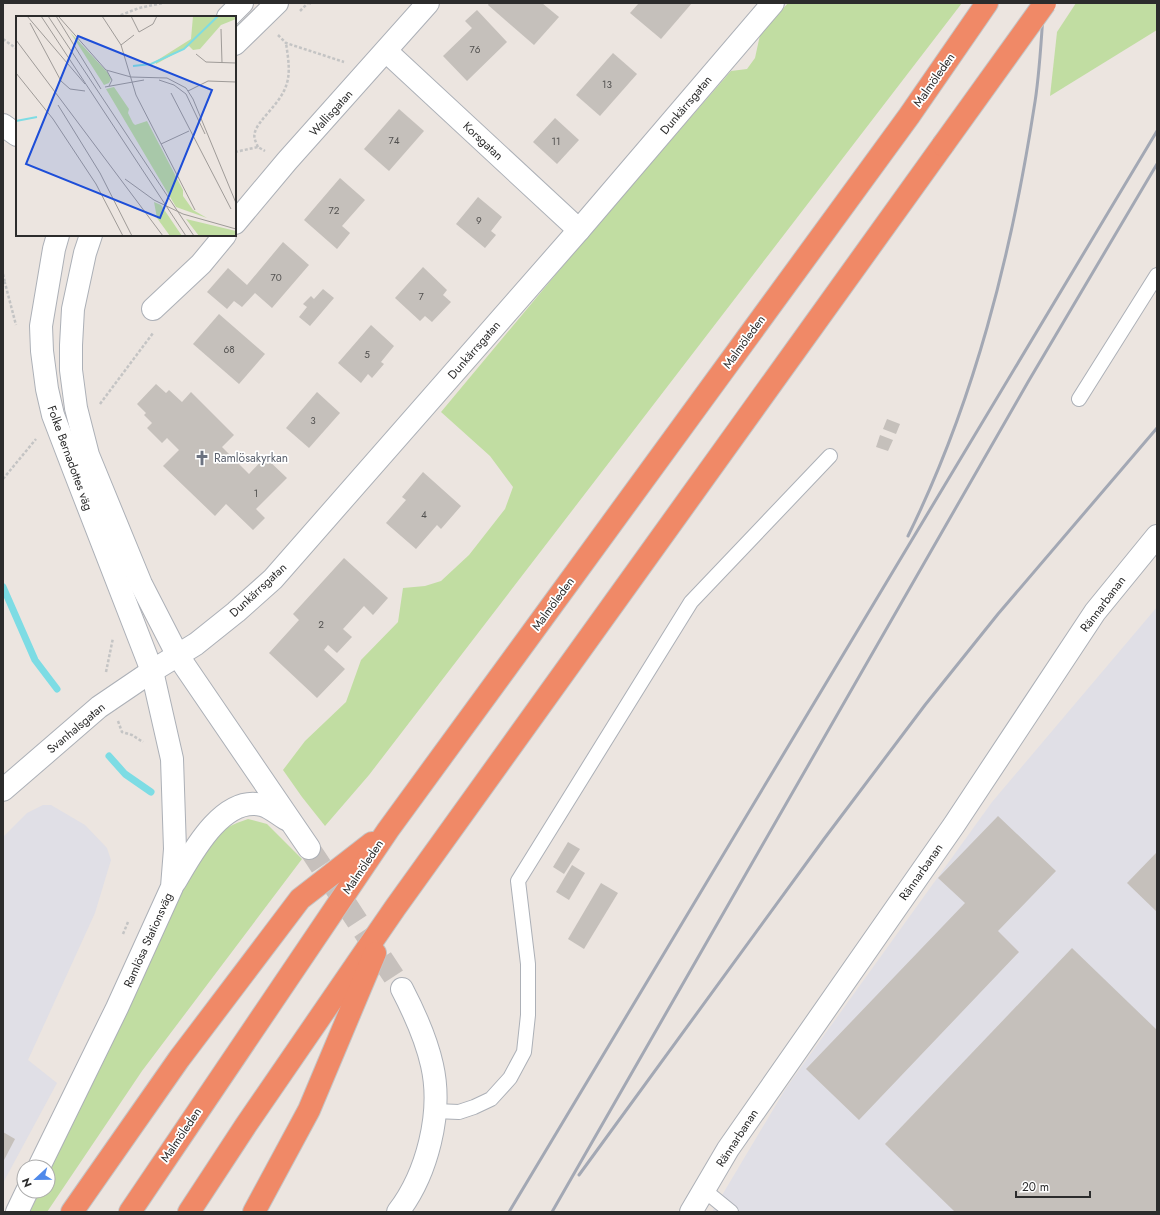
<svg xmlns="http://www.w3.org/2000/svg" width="1160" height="1215" viewBox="0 0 1160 1215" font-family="Jost,sans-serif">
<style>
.industrial{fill:#e0dfe6}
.green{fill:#c1dda2}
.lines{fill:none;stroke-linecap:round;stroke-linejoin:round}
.stream{stroke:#7ddce4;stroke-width:7}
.building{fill:#c5c0bb}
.secondary-tunnel{stroke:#c6c0bc;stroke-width:22;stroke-dasharray:22 11;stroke-linecap:butt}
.lane-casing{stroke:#acb0b7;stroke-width:16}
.street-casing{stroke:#acb0b7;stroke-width:24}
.secondary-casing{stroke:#acb0b7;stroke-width:24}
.highway-casing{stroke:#c4c4c4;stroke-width:24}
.path{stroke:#c4c4c4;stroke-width:2.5;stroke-dasharray:3 2;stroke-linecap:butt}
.lane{stroke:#fff;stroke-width:14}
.street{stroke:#fff;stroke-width:22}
.secondary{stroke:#fff;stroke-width:22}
.highway{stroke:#f08967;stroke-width:22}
.rail{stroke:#a3a8b4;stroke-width:3}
.highway-bridge-casing{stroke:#c4c4c4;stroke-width:24;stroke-linecap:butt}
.highway-bridge{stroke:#f08967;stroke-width:22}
.labels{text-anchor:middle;stroke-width:3.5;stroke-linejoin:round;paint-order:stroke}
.number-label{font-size:10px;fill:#525150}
.street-label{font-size:12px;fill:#2c2c2c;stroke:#fff}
.worship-label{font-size:12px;fill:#5b616d;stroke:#fff;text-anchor:start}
.inset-river{fill:none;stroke:#7ddce4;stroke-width:2}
.inset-road{fill:none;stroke:#9f9b98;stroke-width:1}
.view{fill:#1d4ed8;fill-opacity:0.15;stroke:#1d4ed8;stroke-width:2}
.inset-edge{fill:none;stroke:#2c2c2c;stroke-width:2}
</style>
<rect width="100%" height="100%" fill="#ece5e0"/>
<g class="industrial">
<polygon points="1157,607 1157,1212 712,1212 786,1088 992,802"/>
<polygon points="43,805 51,805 85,825 107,848 111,860 95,913 28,1060 57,1083 3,1183 3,837 27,813"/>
</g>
<g class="green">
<polygon points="788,3 962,3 369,775 325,826 302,797 283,770 305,741 346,702 361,660 398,622 403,588 425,586 441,581 469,555 505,509 513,487 490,456 441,412 587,237 731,71 747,69 755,58 760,35"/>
<polygon points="1076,3 1157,3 1157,30 1050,96 1057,32"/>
<path d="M248 819 267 824 302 859 142 1071 47 1212H30L40 1191H48V1174L195 865C212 839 217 829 248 819Z"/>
</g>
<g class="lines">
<g class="stream">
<polyline points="3,587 35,660 57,689"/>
<polyline points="109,756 125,774 151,792"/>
</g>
</g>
<g class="building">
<polygon points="489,3 542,3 559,17 534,45 488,5"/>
<polygon points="639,3 692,3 661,39 630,13"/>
<polygon points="477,10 507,42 467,81 443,56 472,28 465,21"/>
<polygon points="613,53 637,74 600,116 576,95"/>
<polygon points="399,109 424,131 389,171 364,149"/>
<polygon points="555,118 579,140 557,164 533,142"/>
<polygon points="340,178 365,200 342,226 350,233 337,249 304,220"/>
<polygon points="478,197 502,217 491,231 496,235 485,248 456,224"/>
<polygon points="283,242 309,265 272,308 255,293 242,307 234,301 227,309 207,292 228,268 247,285"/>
<polygon points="423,267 447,290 443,295 451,302 432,322 425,316 420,321 395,298"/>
<polygon points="323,289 334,298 310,326 299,317 307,307 303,304 311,296 314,299"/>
<polygon points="219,314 265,354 239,384 193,344"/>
<polygon points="371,325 394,346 381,362 384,364 372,378 368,374 361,383 338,363"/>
<polygon points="156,384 166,393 169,390 182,402 191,392 234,435 222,447 249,474 265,457 287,478 256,509 265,518 253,530 226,504 215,516 163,466 179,450 167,438 162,443 147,428 152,423 144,415 146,413 137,404"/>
<polygon points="317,392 340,413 309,448 286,428"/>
<polygon points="887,419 900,424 896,434 883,429"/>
<polygon points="880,435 893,440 888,451 876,447"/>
<polygon points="423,472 461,506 441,529 437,525 416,549 386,523 406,500 402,497"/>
<polygon points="344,558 388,598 373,615 364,606 343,629 352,637 337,653 328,645 324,650 345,669 317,698 269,653 299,620 293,614"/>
<polygon points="998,816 1056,871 998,931 1019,952 859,1120 806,1069 965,903 938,878"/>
<polygon points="568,842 580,849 564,874 553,867"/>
<polygon points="1157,852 1157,912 1127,883"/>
<polygon points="572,865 585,873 569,900 556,892"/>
<polygon points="601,883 618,893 584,949 568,939"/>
<polygon points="1072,948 1157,1030 1157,1212 955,1212 885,1144"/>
<polygon points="3,1132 15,1139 3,1162"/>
</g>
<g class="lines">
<polyline class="secondary-tunnel" points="309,848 402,989"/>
<g class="lane-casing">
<g id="lane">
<polyline points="1079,399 1157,275"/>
<polyline points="435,1111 459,1112 474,1107 491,1099 510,1078 524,1052 528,1015 528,964 518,881 691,602 830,456"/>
<polyline points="704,1190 731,1212"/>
</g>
</g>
<g class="street-casing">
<g id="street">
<polyline points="386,51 579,230"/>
<polyline points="3,125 17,135"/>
<polyline points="235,223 287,161 428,3"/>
<polyline points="153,309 201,264 225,235"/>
<polyline points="3,790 99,707 152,671 196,644 236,612 273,579 579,230 773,3"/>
<polyline points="691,1212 728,1149 954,825 1095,612 1157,536"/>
</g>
</g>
<g class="secondary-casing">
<g id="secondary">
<polyline points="228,17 242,3"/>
<polyline points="235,44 277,3"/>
<polyline points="91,235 85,253 73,309 71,345 71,370 76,408 88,455 141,584 178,656 309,848"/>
<path d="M175 882C191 855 222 795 262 805 270 807 278 814 286 819"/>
<polyline points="39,1167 117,1008 172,887 175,849 172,759 152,671 74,470 53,415 47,389 42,351 41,326 54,249 58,235"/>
<polyline points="17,1212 27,1191"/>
<path d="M398 1212C427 1174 443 1113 432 1065 426 1038 415 1014 402 989"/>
</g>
</g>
<g class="highway-casing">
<g id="highway">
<polyline points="72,1212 179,1059 300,899 372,843"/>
<polyline points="130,1212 388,830 909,116 987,3"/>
<polyline points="189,1212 246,1125 395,908 943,145"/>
<polyline points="254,1212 309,1110 375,953"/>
</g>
</g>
<g class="path">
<polyline points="310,3 311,4"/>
<polyline points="300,11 308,3"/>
<polyline points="116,17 139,8 163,3"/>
<polyline points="278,35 286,43 344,62"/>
<polyline points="3,39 17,49"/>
<path d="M258 147C256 142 253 138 255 132 258 120 280 104 286 86 291 73 288 57 286 43"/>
<polyline points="235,152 258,147 265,151"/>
<polyline points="3,274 5,283"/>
<polyline points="3,283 5,283 16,325"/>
<polyline points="100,404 153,333"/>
<polyline points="3,479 36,439"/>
<polyline points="106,672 113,638"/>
<polyline points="118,721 122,732 132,735 143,742"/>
<polyline points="123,934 128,922"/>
</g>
<use href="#lane" class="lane"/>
<use href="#street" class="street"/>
<use href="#secondary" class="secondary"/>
<use href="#highway" class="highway"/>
<g class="rail">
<path d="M908 536C974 402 1011 256 1034 108 1040 74 1041 38 1044 3"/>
<polyline points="579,1175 824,839 925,705 998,614 1157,428"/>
<polyline points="509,1212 1157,131"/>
<polyline points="552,1212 1028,382 1157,164"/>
</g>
<g class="highway-bridge-casing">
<polyline id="highway-bridge" points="943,145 1045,3"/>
</g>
<use href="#highway-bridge" class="highway-bridge"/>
</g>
<defs>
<g id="church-bare" transform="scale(1.2)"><path d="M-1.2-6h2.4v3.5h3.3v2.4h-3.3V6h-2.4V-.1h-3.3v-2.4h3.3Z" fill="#6b7280" stroke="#fff" stroke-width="2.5" paint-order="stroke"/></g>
</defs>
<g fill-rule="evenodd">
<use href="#church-bare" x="202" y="458"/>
</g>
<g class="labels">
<g class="number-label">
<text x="475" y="53">76</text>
<text x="607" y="88">13</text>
<text x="394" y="144">74</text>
<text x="556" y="145">11</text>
<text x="334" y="214">72</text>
<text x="479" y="224">9</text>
<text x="276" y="281">70</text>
<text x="421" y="300">7</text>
<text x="229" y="353">68</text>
<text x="367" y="358">5</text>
<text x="313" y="424">3</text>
<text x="256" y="497">1</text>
<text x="424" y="518">4</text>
<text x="321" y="628">2</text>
</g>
<g class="street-label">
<text transform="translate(934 80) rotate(-55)" y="4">Malmöleden</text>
<text transform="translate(686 105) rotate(-50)" y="4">Dunkärrsgatan</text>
<text transform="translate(331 113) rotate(-48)" y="4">Wallisgatan</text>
<text transform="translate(483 141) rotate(43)" y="4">Korsgatan</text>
<text transform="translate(744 342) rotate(-54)" y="4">Malmöleden</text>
<text transform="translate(474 350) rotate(-49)" y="4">Dunkärrsgatan</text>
<text transform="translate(70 458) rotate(70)" y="4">Folke Bernadottes väg</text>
<text transform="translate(258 590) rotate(-43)" y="4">Dunkärrsgatan</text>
<text transform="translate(553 604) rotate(-54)" y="4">Malmöleden</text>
<text transform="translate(1103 604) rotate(-53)" y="4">Rännarbanan</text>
<text transform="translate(76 728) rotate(-40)" y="4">Svanhalsgatan</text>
<text transform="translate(363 867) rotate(-56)" y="4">Malmöleden</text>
<text transform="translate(921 872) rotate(-55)" y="4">Rännarbanan</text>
<text transform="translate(148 940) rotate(-66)" y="4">Ramlösa Stationsväg</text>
<text transform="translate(181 1135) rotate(-56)" y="4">Malmöleden</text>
<text transform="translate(737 1138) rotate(-57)" y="4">Rännarbanan</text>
</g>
<g class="worship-label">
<text x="214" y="462">Ramlösakyrkan</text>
</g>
</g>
<g transform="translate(16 16)">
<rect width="220" height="220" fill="#ece5e0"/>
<path d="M177 0H220V3L205 9 184 33 177 34 173 30 140 48V45L175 23ZM54 16 92 57 95 63 93 67 88 69ZM98 71 113 93 112 97 117 107 119 109 131 105 167 174V180L177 194 191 202 160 191 90 73ZM138 186 145 189 166 220H154L141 202ZM170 203 220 215V220H183Z" fill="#c1dda2"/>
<path class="inset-river" d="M117 50 135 48 168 33 202 0M0 105 21 101"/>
<path class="inset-road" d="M11 0 69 68M25 0 170 220M32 0 178 220M40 0 85 73M86 0 105 29 120 79 179 194M115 0 123 16 137 8 141 0M43 1 90 54 115 61 151 62 170 72 177 83 220 187M14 7 45 65 54 73 69 75M205 13 206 47M0 24 147 220M105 29 118 19M180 38 190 46 220 47M91 55 96 64 93 70M0 57 37 103 80 168 107 220M143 64 158 69 170 78 189 118M89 71 128 64M172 75 192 65 220 66M155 77 215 193M42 89 84 157 116 220M145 128 173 115M109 163 138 184 167 198 220 213"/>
<path class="view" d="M62 20 196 74 144 202 10 148Z"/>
<rect width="220" height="220" class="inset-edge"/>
</g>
<rect width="1160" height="1215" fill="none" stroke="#2c2c2c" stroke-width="8"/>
<g transform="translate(36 1179) rotate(248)"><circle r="19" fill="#ffffff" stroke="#ababab"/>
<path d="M0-3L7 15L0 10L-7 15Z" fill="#4f89ea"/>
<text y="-6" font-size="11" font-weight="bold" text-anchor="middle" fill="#2c2c2c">N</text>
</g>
<path d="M1016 1191v6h74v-6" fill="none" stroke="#2c2c2c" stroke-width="2"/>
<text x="1022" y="1191" font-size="12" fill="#2c2c2c" stroke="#ffffff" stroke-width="3" paint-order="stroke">20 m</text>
</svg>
